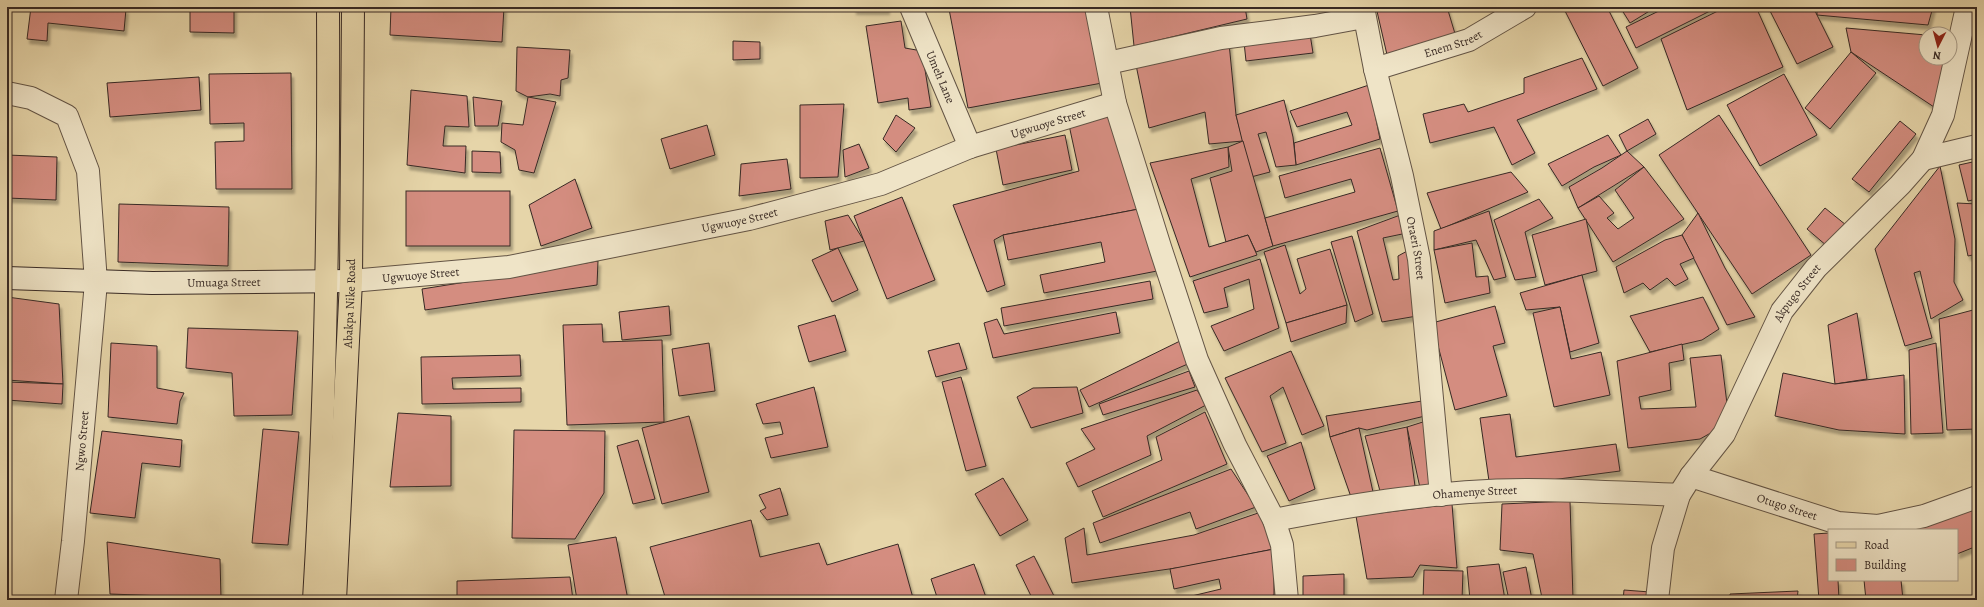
<svg xmlns="http://www.w3.org/2000/svg" width="1984" height="607" viewBox="0 0 1984 607" font-family="Alegreya,serif">
<style>
.building{fill:#d48d80;stroke:#372924;filter:url(#shadow)}
.lines{fill:none;stroke-linecap:round;stroke-linejoin:round}
.street-casing{stroke:#635445;stroke-width:24}
.secondary-casing{stroke:#372924;stroke-width:24}
.primary-casing{stroke:#372924;stroke-width:24}
.street{stroke:#efe4c7;stroke-width:22}
.secondary{stroke:#efe4c7;stroke-width:22}
.primary{stroke:#e6d5a9;stroke-width:22}
.labels{text-anchor:middle;stroke-width:3;stroke-linejoin:round;paint-order:stroke}
.street-label{font-size:12px;fill:#372924;stroke:#efe4c7}
</style>
<defs>
<filter id="shadow"><feDropShadow dx="2.5" dy="4.5" stdDeviation="1" flood-color="#0004"/></filter>
</defs>
<rect width="100%" height="100%" fill="#e6d5a9"/>
<filter id="stains"><feTurbulence type="fractalNoise" baseFrequency=".005" numOctaves="4"/><feColorMatrix values="0 0 0 0 .2 0 0 0 0 .09 0 0 0 0 .02 0 0 0 .5 -.17"/></filter>
<radialGradient id="worn" r=".72"><stop offset=".6" stop-color="#630" stop-opacity="0"/><stop offset="1" stop-color="#630" stop-opacity=".3"/></radialGradient>
<g class="building">
<polygon points="31,7 103,7 126,9 124,31 48,23 47,41 27,39"/>
<polygon points="190,7 234,7 234,33 190,32"/>
<polygon points="391,7 504,7 502,42 390,35"/>
<rect x="854" y="7" width="33" height="3"/>
<polygon points="957,7 1087,7 1102,83 968,108 949,9"/>
<polygon points="1130,7 1245,7 1247,19 1134,46"/>
<polygon points="1376,7 1447,7 1456,37 1388,59"/>
<polygon points="1563,7 1607,7 1638,68 1603,86"/>
<polygon points="1620,7 1656,7 1630,23"/>
<polygon points="1667,7 1718,7 1636,48 1626,27"/>
<polygon points="1726,7 1756,7 1783,67 1687,110 1661,39"/>
<polygon points="1768,7 1813,7 1833,47 1797,64"/>
<polygon points="1817,7 1933,7 1928,25 1817,15"/>
<polygon points="901,21 905,48 922,51 931,107 909,110 908,98 878,103 866,26"/>
<polygon points="1846,28 1926,35 1926,58 1945,58 1934,107 1851,52"/>
<polygon points="1310,34 1313,53 1246,61 1244,42"/>
<polygon points="733,41 760,42 760,59 733,60"/>
<polygon points="1229,43 1236,115 1243,141 1209,144 1205,112 1149,128 1136,65"/>
<polygon points="517,47 570,50 568,78 561,80 560,96 550,94 528,97 516,91"/>
<polygon points="1851,52 1876,73 1830,129 1805,108"/>
<polygon points="1582,58 1597,89 1517,120 1535,153 1512,165 1494,127 1430,143 1423,114 1464,104 1468,112 1524,93 1524,78"/>
<polygon points="291,73 292,189 216,189 215,142 244,141 244,123 210,124 209,74"/>
<polygon points="1784,74 1817,135 1760,166 1727,105"/>
<polygon points="199,77 201,110 110,117 107,83"/>
<polygon points="1369,85 1380,139 1296,165 1294,143 1352,125 1347,112 1297,127 1290,111"/>
<polygon points="411,90 467,96 469,127 445,126 443,146 466,146 465,173 407,165"/>
<polygon points="473,97 502,101 498,126 475,126"/>
<polygon points="528,97 556,102 534,173 519,170 515,150 501,142 502,123 523,125"/>
<polygon points="1284,100 1293,137 1296,165 1276,167 1266,132 1258,134 1270,172 1251,177 1236,115"/>
<polygon points="844,104 838,177 800,178 800,105"/>
<polygon points="1108,113 1144,208 1003,235 994,240 1005,285 987,292 953,205 1079,171 1069,125"/>
<polygon points="896,115 915,128 896,152 883,139"/>
<polygon points="1719,115 1811,255 1752,294 1659,155"/>
<polygon points="1648,119 1656,134 1627,151 1619,135"/>
<polygon points="1900,121 1916,134 1869,192 1852,179"/>
<polygon points="707,125 715,155 670,169 661,139"/>
<polygon points="1065,135 1072,170 1003,185 996,149"/>
<polygon points="1608,135 1621,155 1594,167 1562,186 1548,164"/>
<polygon points="1243,141 1273,246 1256,252 1248,235 1226,242 1210,178 1232,171 1228,147"/>
<polygon points="859,144 869,168 845,177 843,150"/>
<polygon points="1228,147 1229,167 1191,179 1209,247 1248,235 1257,255 1190,277 1150,163"/>
<polygon points="1380,148 1398,211 1273,246 1265,218 1355,192 1351,179 1285,198 1279,176"/>
<polygon points="472,151 500,152 501,173 472,172"/>
<polygon points="1627,151 1644,167 1578,208 1569,187 1602,168"/>
<polygon points="7,155 57,157 56,200 7,198"/>
<polygon points="787,159 791,189 739,196 741,164"/>
<polygon points="1977,161 1977,199 1968,201 1959,165"/>
<polygon points="1940,166 1955,239 1954,282 1963,300 1931,319 1920,271 1914,273 1932,338 1905,346 1875,249"/>
<polygon points="1644,167 1684,219 1613,262 1578,208 1599,196 1614,213 1607,218 1618,229 1634,218 1615,190"/>
<polygon points="1511,172 1528,192 1441,229 1427,193"/>
<polygon points="575,179 592,228 541,246 529,205"/>
<rect x="406" y="191" width="104" height="55"/>
<polygon points="902,197 935,280 887,299 854,216"/>
<polygon points="1539,199 1553,218 1525,232 1536,277 1515,280 1494,220"/>
<polygon points="1957,203 1977,204 1977,254 1968,256"/>
<polygon points="119,204 229,207 228,266 118,262"/>
<polygon points="1144,208 1157,271 1044,293 1040,275 1105,262 1101,242 1008,260 1003,235"/>
<polygon points="1825,208 1846,225 1827,246 1807,229"/>
<polygon points="1489,211 1506,277 1494,280 1476,240 1434,250 1434,231"/>
<polygon points="1698,213 1725,268 1755,317 1727,325 1682,235"/>
<polygon points="1403,214 1407,233 1383,238 1393,280 1399,279 1398,256 1409,250 1417,316 1382,322 1357,231"/>
<polygon points="848,215 864,241 830,250 825,221"/>
<polygon points="1586,219 1597,271 1545,285 1532,235"/>
<polygon points="1682,235 1694,258 1680,264 1688,279 1675,286 1667,278 1650,290 1643,283 1624,293 1616,267 1665,240"/>
<polygon points="1352,236 1373,314 1355,322 1331,242"/>
<polygon points="1472,243 1476,277 1488,276 1490,293 1445,303 1434,250"/>
<polygon points="1285,245 1300,294 1306,289 1297,259 1330,249 1347,305 1286,323 1264,252"/>
<polygon points="838,248 858,290 832,302 812,260"/>
<polygon points="1260,259 1279,328 1224,351 1211,326 1254,309 1249,279 1224,288 1228,307 1204,313 1193,281"/>
<polygon points="598,261 597,285 425,310 422,289"/>
<polygon points="1582,275 1599,343 1570,352 1560,307 1526,310 1520,293"/>
<polygon points="1150,281 1153,299 1004,326 1001,308"/>
<polygon points="7,297 59,304 63,384 7,380"/>
<polygon points="1703,297 1719,329 1702,340 1650,352 1630,316"/>
<polygon points="1347,305 1346,323 1291,342 1286,323"/>
<polygon points="669,306 671,335 622,340 619,312"/>
<polygon points="1495,306 1505,343 1493,346 1507,396 1455,410 1432,323"/>
<polygon points="1560,307 1571,359 1601,352 1610,395 1554,407 1533,313"/>
<polygon points="1973,310 1977,371 1977,429 1947,430 1939,319"/>
<polygon points="1116,312 1120,333 993,358 984,323 997,319 1004,334"/>
<polygon points="1857,313 1867,379 1835,384 1828,325"/>
<polygon points="835,315 846,351 809,362 798,326"/>
<polygon points="602,324 603,342 662,340 664,422 567,425 563,325"/>
<polygon points="188,328 298,331 292,415 234,416 232,373 186,368"/>
<polygon points="1180,341 1190,363 1089,407 1080,390"/>
<polygon points="111,343 157,346 157,388 184,393 180,401 177,424 108,417"/>
<polygon points="709,343 715,391 679,396 672,349"/>
<polygon points="959,343 967,369 936,377 928,351"/>
<polygon points="1936,343 1943,433 1911,434 1909,350"/>
<polygon points="1682,344 1684,360 1669,363 1671,390 1639,397 1641,409 1696,407 1690,358 1721,355 1728,412 1716,430 1700,439 1628,448 1617,361"/>
<polygon points="1291,351 1324,426 1302,435 1283,387 1270,396 1286,443 1262,452 1225,378"/>
<polygon points="520,355 521,376 452,378 453,389 521,388 521,402 422,404 421,357"/>
<polygon points="1189,371 1195,387 1103,415 1099,404"/>
<polygon points="1783,373 1835,384 1904,375 1905,434 1839,430 1775,416"/>
<polygon points="961,377 986,466 966,471 942,382"/>
<polygon points="7,382 63,384 62,404 7,400"/>
<polygon points="814,387 828,447 771,458 765,438 783,434 780,422 763,424 756,404"/>
<polygon points="1077,387 1083,413 1031,428 1017,397 1033,388"/>
<polygon points="1197,390 1206,405 1147,436 1151,455 1078,487 1066,463 1095,449 1081,429"/>
<polygon points="1422,401 1425,416 1367,430 1359,428 1330,437 1326,416"/>
<polygon points="1205,412 1227,464 1103,517 1092,491 1162,460 1156,437"/>
<polygon points="398,413 451,416 451,486 390,487"/>
<polygon points="1510,414 1516,457 1616,444 1620,471 1490,488 1480,418"/>
<polygon points="689,416 709,492 662,504 642,428"/>
<polygon points="1426,421 1433,486 1420,488 1407,427"/>
<polygon points="1407,427 1415,486 1380,491 1365,436"/>
<polygon points="1359,428 1373,492 1351,497 1330,437"/>
<polygon points="263,429 299,432 288,545 252,543"/>
<polygon points="514,430 605,431 604,493 575,539 512,538"/>
<polygon points="102,431 182,440 180,467 142,463 135,518 90,513"/>
<polygon points="638,440 655,499 633,504 617,446"/>
<polygon points="1301,442 1315,489 1289,501 1267,456"/>
<polygon points="1231,469 1256,507 1196,529 1190,512 1100,543 1093,523"/>
<polygon points="1003,478 1028,520 1000,536 975,494"/>
<polygon points="780,488 788,515 767,520 760,511 766,508 759,495"/>
<polygon points="1570,501 1573,599 1542,598 1533,554 1500,550 1502,504"/>
<polygon points="1452,504 1457,568 1420,565 1413,577 1367,579 1356,516"/>
<polygon points="1970,505 1977,522 1977,546 1957,554 1957,530 1909,530"/>
<polygon points="1261,512 1274,549 1183,567 1072,583 1065,538 1084,528 1087,555 1194,535"/>
<polygon points="751,520 760,557 819,543 827,565 898,544 913,598 906,600 666,600 650,547"/>
<polygon points="1829,533 1829,580 1838,580 1839,600 1819,600 1814,534"/>
<polygon points="616,537 628,600 577,600 568,545"/>
<polygon points="107,542 220,559 221,598 110,594"/>
<polygon points="1274,549 1274,595 1255,600 1175,600 1221,589 1219,579 1174,589 1170,569"/>
<polygon points="1034,556 1056,600 1033,600 1016,565"/>
<polygon points="974,564 987,600 938,600 931,579"/>
<polygon points="1499,564 1505,600 1470,600 1467,567"/>
<polygon points="1526,567 1532,600 1509,600 1503,572"/>
<polygon points="1424,570 1463,571 1462,600 1423,600"/>
<polygon points="1344,574 1344,600 1303,600 1303,576"/>
<polygon points="570,577 573,600 457,600 457,581"/>
<polygon points="1864,580 1901,580 1903,600 1866,600"/>
<polygon points="1624,590 1650,592 1649,600 1623,600"/>
<polygon points="1798,591 1797,600 1730,600 1730,594"/>
<polygon points="1977,595 1977,600 1938,600"/>
</g>
<g class="lines">
<g class="street-casing">
<g id="street">
<path id="s1" d="M911 7 970 147"/>
<polyline points="1096,7 1115,103 1160,247 1197,360 1235,445 1274,520 1282,545 1287,600"/>
<path id="s2" d="M1363 7 1375 69 1402 176 1419 259 1441 495"/>
<polyline points="1108,63 1221,38 1315,26 1364,17"/>
<path id="s3" d="M1375 69 1469 40 1525 7"/>
<polyline points="7,93 31,98 67,116 88,171 96,282 73,541 66,600"/>
<polyline points="1923,159 1977,146"/>
<path id="s4" d="M351 281 509 267 749 219 881 184 970 147 1115 103"/>
<path id="s5" d="M1691 476 1838 523 1878 526 1924 516 1977 497"/>
<path id="s6" d="M1274 520C1357 504 1442 490 1527 490 1577 490 1628 493 1679 495"/>
<path id="s7" d="M1657 600 1663 548 1679 495 1691 476 1724 434 1782 311 1816 268 1900 185 1923 159 1943 115 1967 7"/>
</g>
</g>
<g class="secondary-casing">
<g id="secondary">
<path id="s8" d="M7 278 152 283 351 281"/>
</g>
</g>
<g class="primary-casing">
<g id="primary">
<path d="M314 600C326 403 329 205 328 7"/>
<path id="s9" d="M335 600 351 281 353 7"/>
</g>
</g>
<use href="#street" class="street"/>
<use href="#secondary" class="secondary"/>
<use href="#primary" class="primary"/>
</g>
<g class="labels">
<g class="street-label">
<text dy="4" stroke="none"><textPath href="#s3" startOffset="82">Enem Street</textPath></text>
<text dy="4" stroke="none"><textPath href="#s1" startOffset="76">Umeh Lane</textPath></text>
<text dy="4" stroke="none"><textPath href="#s4" startOffset="718">Ugwuoye Street</textPath></text>
<text dy="4" stroke="none"><textPath href="#s4" startOffset="394">Ugwuoye Street</textPath></text>
<text dy="4" stroke="none"><textPath href="#s2" startOffset="247">Oraeri Street</textPath></text>
<text dy="4" stroke="none"><textPath href="#s4" startOffset="70">Ugwuoye Street</textPath></text>
<text dy="4" stroke="none"><textPath href="#s8" startOffset="217">Umuaga Street</textPath></text>
<text dy="4" stroke="none"><textPath href="#s7" startOffset="343">Akpugo Street</textPath></text>
<text dy="4" stroke="none"><textPath href="#s9" startOffset="297">Abakpa Nike Road</textPath></text>
<text transform="translate(82 441) rotate(-85)" y="4">Ngwo Street</text>
<text dy="4" stroke="none"><textPath href="#s6" startOffset="203">Ohamenye Street</textPath></text>
<text dy="4" stroke="none"><textPath href="#s5" startOffset="101">Otugo Street</textPath></text>
</g>
</g>
<rect width="1984" height="607" fill="none" stroke="#e6d5a9" stroke-width="24"/>
<rect x="8" y="8" width="1968" height="591" fill="none" stroke="#372924" stroke-width="2"/>
<rect x="12" y="12" width="1960" height="583" fill="none" stroke="#372924"/>
<rect x="1828" y="529" width="130" height="52" fill="#efe4c7" stroke="#a59986"/>
<rect x="1836" y="542" width="20" height="6" fill="#e6d5a9" stroke="#a59986"/>
<text x="1864" y="549" font-size="12" fill="#372924">Road</text>
<rect x="1836" y="559" width="20" height="12" fill="#d48d80" stroke="#a59986"/>
<text x="1864" y="569" font-size="12" fill="#372924">Building</text>
<g transform="translate(1938 46) rotate(186)"><circle r="19" fill="#efe4c7" stroke="#a59986"/>
<path d="M0-3L7 15L0 10L-7 15Z" fill="#8f2418"/>
<text y="-6" font-size="11" font-weight="bold" text-anchor="middle" fill="#372924">N</text>
</g>
<rect width="100%" height="100%" filter="url(#stains)"/>
<rect width="100%" height="100%" fill="url(#worn)"/>
</svg>
